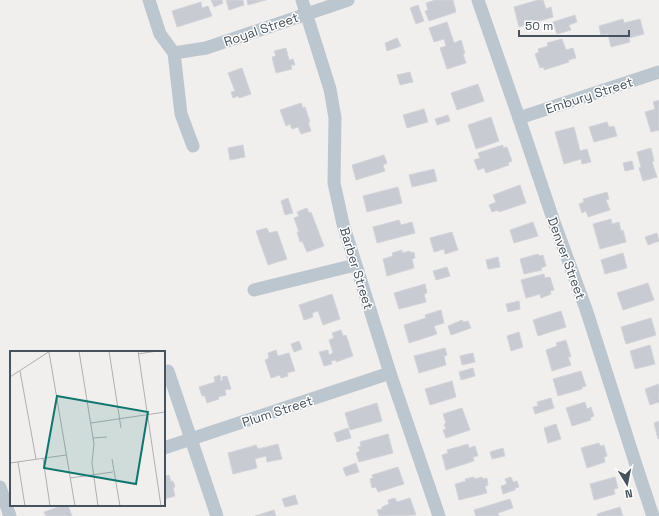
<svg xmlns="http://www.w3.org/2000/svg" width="659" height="516" viewBox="0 0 659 516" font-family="'Space Grotesk',sans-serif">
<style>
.building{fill:#c8cbd1;stroke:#d2d4da}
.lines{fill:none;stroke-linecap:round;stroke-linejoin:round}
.street{stroke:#bcc6ce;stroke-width:13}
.labels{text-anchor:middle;stroke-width:3;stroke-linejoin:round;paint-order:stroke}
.street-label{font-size:13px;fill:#46525d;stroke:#fff}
.inset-road{fill:none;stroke:#adb0b4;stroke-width:1}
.view{fill:#0f766e;fill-opacity:0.15;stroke:#0f766e;stroke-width:2}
.inset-edge{fill:none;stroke:#46525d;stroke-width:2}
</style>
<rect width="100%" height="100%" fill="#f1eeee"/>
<g class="building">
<polygon points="211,0 222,0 223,3 214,7"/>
<polygon points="226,0 243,0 244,5 229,10"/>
<polygon points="247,0 266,0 248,5"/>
<polygon points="435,0 453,0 456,12 429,21 425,11 428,10 426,3"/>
<polygon points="538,0 543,0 546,9 551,7 553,17 519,27 514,7"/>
<polygon points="201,2 202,8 208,6 212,16 177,27 172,11"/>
<polygon points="418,5 424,21 416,24 410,8"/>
<polygon points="575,15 577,22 569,25 571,30 557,34 553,22"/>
<polygon points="623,19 624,23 640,19 644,34 629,38 630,42 611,47 608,34 601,35 599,26"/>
<polygon points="447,22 454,43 461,40 465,53 463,54 466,63 447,69 440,48 446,46 444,39 434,42 429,28"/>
<polygon points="397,38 401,46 387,51 385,43"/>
<polygon points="562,39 566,50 573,48 576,58 568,60 569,62 544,70 544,67 540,68 535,54 539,52 538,49 548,46 547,43"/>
<polygon points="286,48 289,60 293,59 295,65 291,65 292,69 276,73 272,57 276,56 274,51"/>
<polygon points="242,68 251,94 239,98 238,96 233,98 231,92 235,91 228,73"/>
<polygon points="410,72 413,82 400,85 397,75"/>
<polygon points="478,84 484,101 457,110 451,93"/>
<polygon points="659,100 659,130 651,132 645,112 655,109 653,102"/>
<polygon points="301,103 303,108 305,107 310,122 308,122 311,131 301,134 298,127 292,129 290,124 286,126 280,110"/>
<polygon points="424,109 428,122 407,128 403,115"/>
<polygon points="448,115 450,121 437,125 435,119"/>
<polygon points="491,117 499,141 476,149 468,125"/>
<polygon points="607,122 609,127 614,126 617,136 594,142 589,127"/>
<polygon points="574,127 580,151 587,149 591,162 582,164 581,159 564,164 555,132"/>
<polygon points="243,145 245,157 230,160 228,148"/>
<polygon points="503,145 503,148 507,147 512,161 508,163 509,165 486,173 484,168 478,170 474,160 480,158 478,153"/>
<polygon points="651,148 654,161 652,162 657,177 643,181 639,168 641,167 637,152"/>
<polygon points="384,155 387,163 383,165 385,171 356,180 352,165"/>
<polygon points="632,161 634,169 625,171 623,163"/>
<polygon points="434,169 437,181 412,187 409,175"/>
<polygon points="520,185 526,203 499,212 498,210 492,212 489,205 496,202 493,195"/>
<polygon points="398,187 402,203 367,212 363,196"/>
<polygon points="607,192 609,199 606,200 610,210 588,217 586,211 582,213 579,204 584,202 583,199"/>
<polygon points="288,198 293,213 285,215 281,201"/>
<polygon points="307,208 309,213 311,212 324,246 307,252 302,241 300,242 297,232 299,232 294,218 299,216 297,212"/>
<polygon points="611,219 612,224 619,222 621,231 623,230 626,242 600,249 593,224"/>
<polygon points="399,220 401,225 412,222 415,233 377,243 373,227"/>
<polygon points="533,222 538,236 514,243 510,230"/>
<polygon points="267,228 269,233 277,231 287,259 268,265 256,231"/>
<polygon points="452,232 458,250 445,254 444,249 434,252 430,238"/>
<polygon points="657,233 659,241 648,245 645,237"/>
<polygon points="402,250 402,253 410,251 411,253 414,252 415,258 412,259 414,268 387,276 383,259 393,256 392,253"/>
<polygon points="623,253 627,268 605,274 601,260"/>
<polygon points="538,254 539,256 543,255 546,266 541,268 542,270 524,274 520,259"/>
<polygon points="498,257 500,267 488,269 486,260"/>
<polygon points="447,267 450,276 436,280 433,271"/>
<polygon points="544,274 545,278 550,277 554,290 550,291 551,294 541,298 540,294 526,298 521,280"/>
<polygon points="648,283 654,300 623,310 617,293"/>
<polygon points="425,284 427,293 424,294 426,302 399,309 394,293"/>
<polygon points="332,294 340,319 323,325 318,311 312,313 313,317 304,320 299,305"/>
<polygon points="519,301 520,309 508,312 506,304"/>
<polygon points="441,310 444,323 434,326 437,334 409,343 404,325 426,318 425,315"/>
<polygon points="561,311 566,327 538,336 533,320"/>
<polygon points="651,318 656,335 626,344 621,327"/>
<polygon points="462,320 463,322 468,321 471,328 451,335 448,326"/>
<polygon points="341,330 343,336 346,335 353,356 336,362 336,360 331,361 332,364 324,366 319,352 328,350 329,355 333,353 329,340 334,338 332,333"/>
<polygon points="519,332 523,347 511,351 507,336"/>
<polygon points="566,340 571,357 568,357 571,365 552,371 546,350 557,346 556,343"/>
<polygon points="299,341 302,349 294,352 291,344"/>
<polygon points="650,345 655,364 635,369 630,351"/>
<polygon points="445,348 447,355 444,356 446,365 419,373 414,356"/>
<polygon points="276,350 278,356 289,353 295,371 287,373 288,376 281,378 280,375 271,378 265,360 269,358 268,353"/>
<polygon points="473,353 475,362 462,365 460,356"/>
<polygon points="473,368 475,376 461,380 459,372"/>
<polygon points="581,371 586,386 582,387 582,389 558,396 553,379"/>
<polygon points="220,375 221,381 223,380 222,377 227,376 231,389 225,390 226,395 218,397 219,399 207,403 205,396 202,396 199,387 215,382 214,377"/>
<polygon points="452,381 456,397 430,405 425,389"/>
<polygon points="659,384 659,402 650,405 645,389"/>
<polygon points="551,398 554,408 535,414 533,407 538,406 537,402"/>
<polygon points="585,402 587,409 591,407 594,416 590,418 591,420 572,426 566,408"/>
<polygon points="377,403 382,421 350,430 345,413"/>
<polygon points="462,408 470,430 446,438 443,430 446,429 444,424 446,423 443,414"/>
<polygon points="659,421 659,438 658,439 654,423"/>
<polygon points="556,424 561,439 548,443 544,428"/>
<polygon points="348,428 351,438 337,442 334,433"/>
<polygon points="388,434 393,453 359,462 356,453 360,451 358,447 361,446 360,442"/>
<polygon points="599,443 600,446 604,445 607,456 604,457 605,462 587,468 581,448"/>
<polygon points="278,444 282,459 267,462 266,456 255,459 257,468 233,474 228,453 256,445 258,449"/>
<polygon points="468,444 469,448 475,446 478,456 473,457 474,461 446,470 442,455 448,453 447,450"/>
<polygon points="503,448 505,456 492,459 490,452"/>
<polygon points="356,463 359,472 346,476 343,468"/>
<polygon points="398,467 404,484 378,492 376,487 372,488 370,479 373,478 372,475"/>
<polygon points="169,475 171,482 173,481 175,487 173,488 175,496 164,499 164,476"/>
<polygon points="474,477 475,479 482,477 483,479 487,478 488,485 485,486 487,493 459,500 455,484 466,481 465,479"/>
<polygon points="511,477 513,482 517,481 519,487 515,488 515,490 503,494 501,486 507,484 505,479"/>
<polygon points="615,477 618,488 614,489 615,494 594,500 590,484"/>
<polygon points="295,495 298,504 285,507 282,499"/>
<polygon points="395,498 397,502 410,498 416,515 379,516 377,510 382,509 382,507 389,504 388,500"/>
<polygon points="510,499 513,508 498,513 499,516 476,516 474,510"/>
<polygon points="64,505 68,505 72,516 46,516 44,512"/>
<polygon points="620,507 623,516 598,516 597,514"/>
<polygon points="274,510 276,516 255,516"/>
</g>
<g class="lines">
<g class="street">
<polyline points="149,0 160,34 174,53 181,114 193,146"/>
<polyline points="302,0 330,89 335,118 334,183 343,224 390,373 439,516"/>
<polyline points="478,0 519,118 554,222 586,309 637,468 653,516"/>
<polyline points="174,53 206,48 348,0"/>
<polyline points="519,118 659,72"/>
<polyline points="254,290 355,265"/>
<polyline points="168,371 217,516"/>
<polyline points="164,448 390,373"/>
<polyline points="0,487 10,516"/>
</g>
</g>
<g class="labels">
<g class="street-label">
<text transform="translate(261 29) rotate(-19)" y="5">Royal Street</text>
<text transform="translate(589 95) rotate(-18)" y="5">Embury Street</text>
<text transform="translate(567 258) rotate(70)" y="5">Denver Street</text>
<text transform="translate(357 268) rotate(73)" y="5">Barber Street</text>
<text transform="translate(277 411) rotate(-18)" y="5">Plum Street</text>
</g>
</g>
<g transform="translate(10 351)">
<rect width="155" height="155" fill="#f1eeee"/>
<path class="inset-road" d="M69 0 84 93 82 112 88 155M99 0 111 77M128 0 151 155M39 1 65 155M128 3 147 0M10 20 26 108M0 26 40 0M81 72 155 61M83 87 97 86M33 107 40 155M102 108 110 155M8 111 15 155M0 112 56 104M60 127 103 121"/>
<path class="view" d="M47 45 138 61 126 133 34 117Z"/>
<rect width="155" height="155" class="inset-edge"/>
</g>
<g transform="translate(627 484) rotate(170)" stroke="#ffffff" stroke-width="3" paint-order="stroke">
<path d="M0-3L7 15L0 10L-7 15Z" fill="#46525d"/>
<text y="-6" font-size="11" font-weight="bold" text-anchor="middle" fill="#46525d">N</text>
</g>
<path d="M519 30v6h110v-6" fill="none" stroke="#46525d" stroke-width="2"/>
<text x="525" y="30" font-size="12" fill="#46525d" stroke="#ffffff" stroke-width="3" paint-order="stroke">50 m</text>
</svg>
